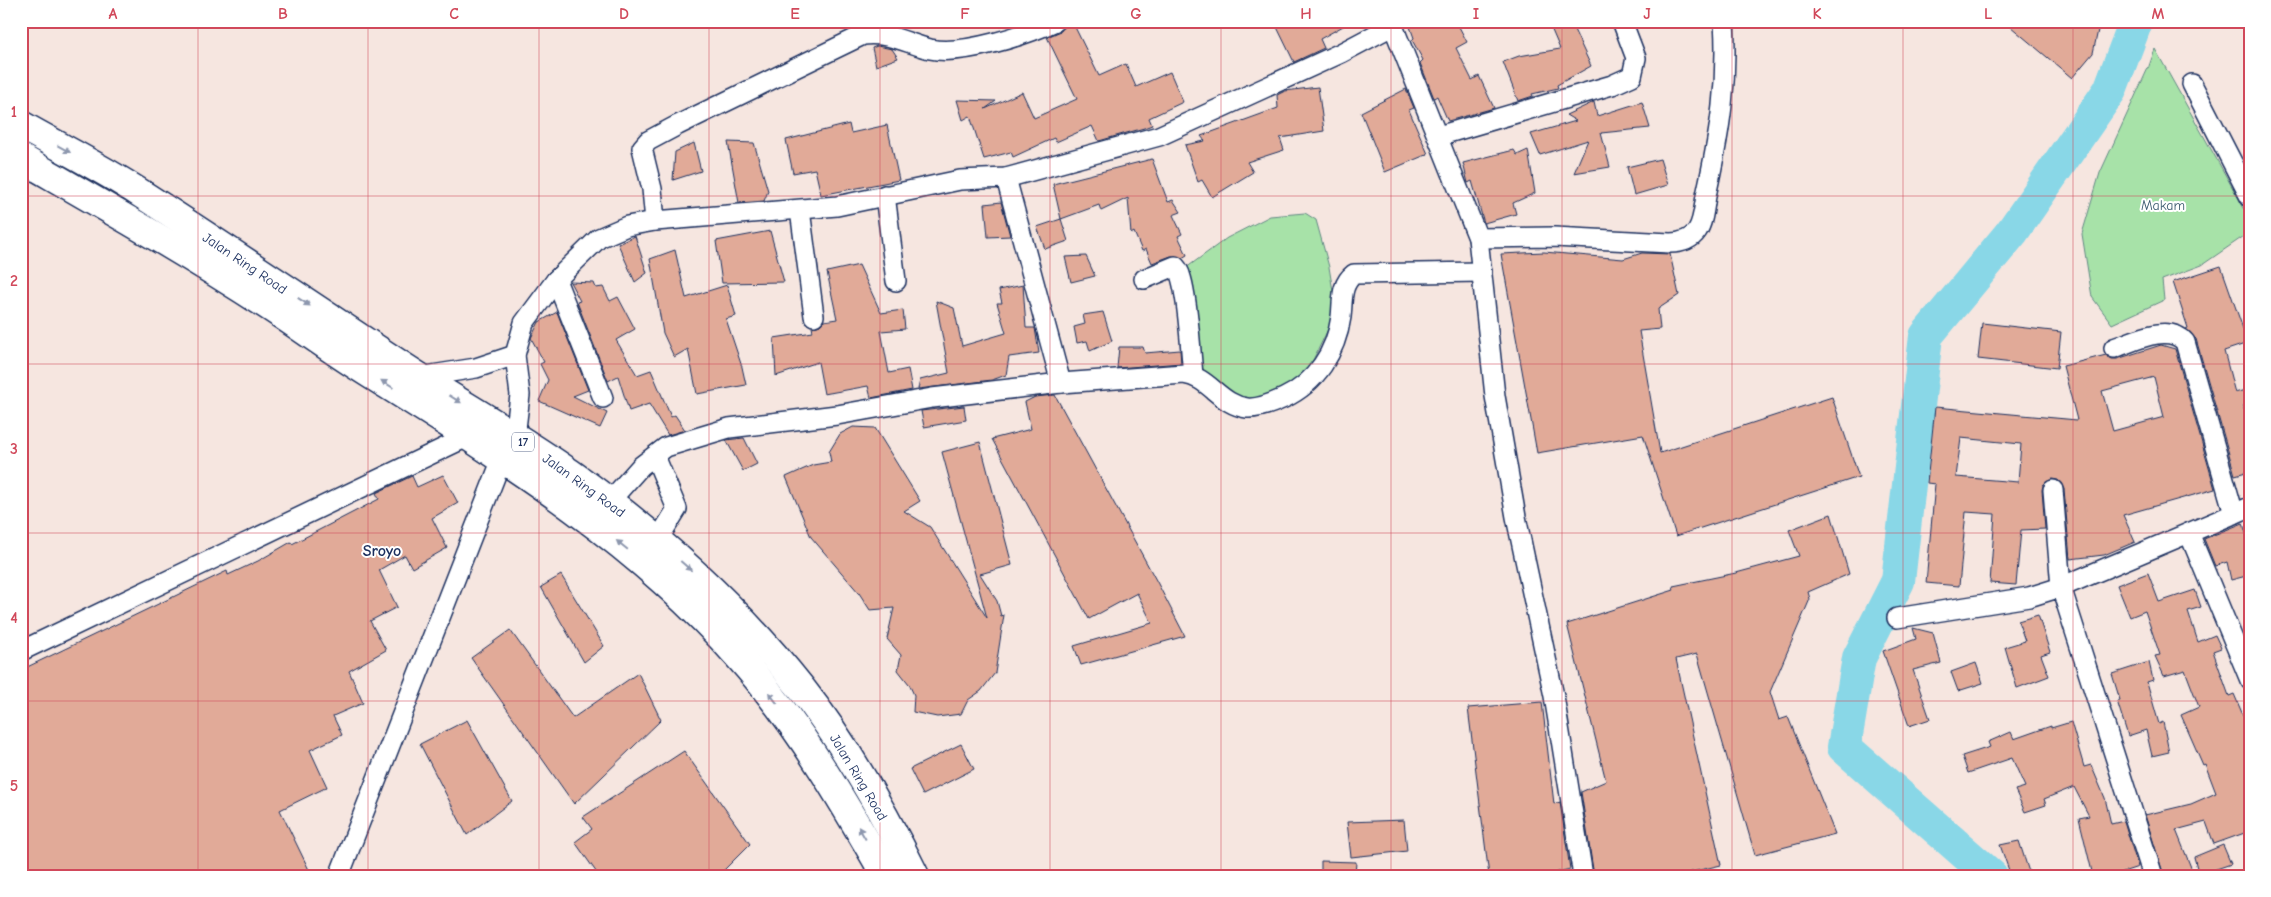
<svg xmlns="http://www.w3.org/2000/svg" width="2271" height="897" viewBox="0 0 2271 897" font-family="'Comic Neue',sans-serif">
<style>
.green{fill:#a7e2a8;stroke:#618883}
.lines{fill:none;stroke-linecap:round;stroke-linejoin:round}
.river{stroke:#89d7e7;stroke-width:34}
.building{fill:#e1aa98;stroke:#1b2f5e;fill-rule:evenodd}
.street-casing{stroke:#1b2f5e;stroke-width:22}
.highway-casing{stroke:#1b2f5e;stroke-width:31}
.street{stroke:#fff;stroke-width:19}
.highway{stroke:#fff;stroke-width:28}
.oneway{fill:#8d97ae}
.grid{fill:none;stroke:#d1495b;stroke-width:1;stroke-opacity:0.55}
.labels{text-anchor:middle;stroke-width:4;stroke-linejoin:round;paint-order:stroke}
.shield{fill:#fff;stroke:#5f6d8e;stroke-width:1}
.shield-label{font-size:12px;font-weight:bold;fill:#1b2f5e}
.park-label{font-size:14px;fill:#3e5c70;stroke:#fff}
.street-label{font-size:14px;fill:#1b2f5e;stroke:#fff}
.quarter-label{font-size:16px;font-weight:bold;fill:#1b2f5e;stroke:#fff}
.neatline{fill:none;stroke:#d1495b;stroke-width:2}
.grid-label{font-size:16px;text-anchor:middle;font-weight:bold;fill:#d1495b}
</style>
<rect width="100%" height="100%" fill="#f6e6e0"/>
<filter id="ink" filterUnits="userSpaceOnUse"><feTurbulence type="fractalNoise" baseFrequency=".02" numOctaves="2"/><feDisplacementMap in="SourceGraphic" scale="10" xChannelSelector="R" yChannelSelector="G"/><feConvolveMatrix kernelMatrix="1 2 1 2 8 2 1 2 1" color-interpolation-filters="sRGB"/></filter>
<g filter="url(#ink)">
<g class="green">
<polygon points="2155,49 2250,219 2250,232 2202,265 2162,280 2164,300 2112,324 2092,297 2082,234 2100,173 2149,66"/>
<polygon points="1305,213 1316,220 1329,267 1333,291 1334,317 1313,360 1301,378 1284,391 1245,402 1201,372 1186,268 1227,238 1270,216"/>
</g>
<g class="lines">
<polyline class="river" points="1991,876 1844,747 1859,658 1898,581 1926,336 2012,232 2110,90 2136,21"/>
</g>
<g class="building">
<polygon points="1067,21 1072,21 1099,76 1126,64 1136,87 1170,72 1183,102 1149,118 1152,125 1144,128 1099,141 1092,126 1056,142 1054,138 1013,157 1011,152 984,159 970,116 963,120 957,100 996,101 985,109 1022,92 1034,118 1077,99 1047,37 1061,31"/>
<polygon points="1274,21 1352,21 1320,39 1324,48 1294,62"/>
<polygon points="1408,21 1456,21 1467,42 1456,48 1472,80 1479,76 1494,108 1448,121 1437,96 1434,98 1420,63 1423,60 1412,40 1414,38"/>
<polygon points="1548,21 1570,21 1591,66 1557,85 1558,88 1532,94 1533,96 1518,101 1503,62 1519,56 1560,49"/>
<polygon points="2004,21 2100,21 2093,53 2072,78"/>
<polygon points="877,46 892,49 898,58 876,66 872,48"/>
<polygon points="1318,87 1324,131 1280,138 1284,150 1247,162 1253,172 1212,197 1202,180 1198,182 1185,145 1205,141 1201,136 1278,108 1277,95 1285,91"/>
<polygon points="1406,89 1414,108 1409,110 1428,154 1385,172 1361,112"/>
<polygon points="1594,102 1597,116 1642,102 1650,128 1601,133 1610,167 1574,173 1588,140 1540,155 1531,134 1576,121 1566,115"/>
<polygon points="849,124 851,133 887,125 899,180 821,195 815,169 793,173 786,140"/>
<polygon points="728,142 754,143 768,191 764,201 739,203"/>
<polygon points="694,143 701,171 673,180 675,152"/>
<polygon points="1514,150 1517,155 1528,150 1535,193 1513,203 1516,214 1484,223 1472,181 1468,183 1463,163"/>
<polygon points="1152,159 1168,202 1173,200 1181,212 1173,215 1182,234 1178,236 1187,255 1182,258 1171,256 1152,263 1146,249 1142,251 1134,232 1131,234 1128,198 1101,211 1099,205 1061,219 1053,184"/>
<polygon points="1660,159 1668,185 1634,195 1627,167"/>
<polygon points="1001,202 1010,236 988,237 985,204"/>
<polygon points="1061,219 1068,241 1045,249 1037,227"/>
<polygon points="770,231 784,282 722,283 716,241"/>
<polygon points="635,236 647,273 635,282 618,244"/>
<polygon points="675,250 686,298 727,285 736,316 726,319 742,367 746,385 697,394 688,349 674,357 663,333 650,259"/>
<polygon points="1544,252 1623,259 1642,253 1670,254 1679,295 1658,309 1660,329 1639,331 1660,453 1832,397 1859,477 1676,536 1643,435 1537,453 1501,254"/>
<polygon points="1086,256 1095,276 1071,282 1065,257"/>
<polygon points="859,265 881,313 903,310 905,329 881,331 889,373 908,369 912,390 871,398 868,386 824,394 818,362 776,376 774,338 813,332 812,327 820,325 824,321 837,319 827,272"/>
<polygon points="2221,266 2248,343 2224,351 2235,393 2245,390 2250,404 2243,406 2250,427 2250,431 2244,433 2250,455 2250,471 2235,475 2196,339 2186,329 2188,328 2173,282"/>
<polygon points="570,282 594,283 596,288 603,287 610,301 618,297 635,329 616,340 637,375 651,370 671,417 675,415 685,430 668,435 649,404 629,411 618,376 608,381 577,302 580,301"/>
<polygon points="1023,285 1026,328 1035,328 1039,353 1009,357 1006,375 992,380 918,389 920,380 949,373 936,301 954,308 962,346 1006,333 997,303 1002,303 999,290"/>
<polygon points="557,312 588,390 573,396 607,413 600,428 539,401 548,380 540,364 544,362 531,338 539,322"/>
<polygon points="1103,312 1112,341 1090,351 1087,341 1077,343 1074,327 1085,324 1083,315"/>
<polygon points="1982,323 2061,332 2057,368 1978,359"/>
<path d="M2161 345 2175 349 2215 489 2123 515 2135 542 2104 555 2070 559 2064 489 2058 480 2052 479 2043 485 2042 490 2045 529 2021 530 2016 585 1990 583 1995 514 1966 512 1959 586 1926 583 1935 484 1927 483 1935 407 2077 420 2063 366 2106 355 2112 359H2117ZM2154 377 2164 417 2113 431 2102 391ZM1961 438 2021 444 2018 482 1956 477Z"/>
<polygon points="1119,347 1143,347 1145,353 1180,350 1181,363 1117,368"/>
<polygon points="1055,395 1157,582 1185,636 1081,665 1074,646 1152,623 1137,593 1089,619 992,439 1031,429 1025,402 1035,397"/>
<polygon points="964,406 966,420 924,427 921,411"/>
<polygon points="853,427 875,428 920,501 904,511 930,527 987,618 942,452 980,442 1012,565 980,574 997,601 1001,616 1004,615 995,673 981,691 968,700 961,714 937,717 913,712 914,695 909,684 898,670 901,655 887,639 894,608 870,610 859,593 811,537 786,477 813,465 831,462 829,452 840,434"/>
<polygon points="744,438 757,464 743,471 726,440"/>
<polygon points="443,475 458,503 432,518 447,548 412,568 405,555 379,570 397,607 370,621 386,650 349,671 363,703 333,716 342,735 310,750 327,787 280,810 312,876 21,876 21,670 227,571 228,575 258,561 291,542 292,544 379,499 376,493 412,476 417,487"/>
<polygon points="1831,514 1849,574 1808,592 1810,599 1770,692 1779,720 1788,717 1835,834 1755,855 1697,654 1676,659 1721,865 1675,876 1594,876 1581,792 1606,781 1567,624 1674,590 1673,586 1736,573 1799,556 1789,530"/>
<polygon points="2243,523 2250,547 2250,575 2231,580 2227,562 2215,566 2204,539"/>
<polygon points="2148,573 2159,602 2195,590 2201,607 2188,611 2198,642 2215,635 2221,648 2213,651 2229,696 2234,694 2248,727 2245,728 2250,743 2250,831 2214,844 2206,822 2176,830 2192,870 2174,876 2164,876 2145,815 2191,804 2216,793 2205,764 2203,765 2181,715 2199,707 2185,670 2164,676 2155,656 2160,655 2145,611 2130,617 2117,585"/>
<polygon points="561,575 604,646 584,662 541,587"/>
<polygon points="2038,615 2050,652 2041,655 2049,676 2017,688 2005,647 2025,641 2018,621"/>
<polygon points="1913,628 1933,633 1941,663 1913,670 1930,719 1909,726 1883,651 1916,639"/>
<polygon points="510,630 573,718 638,673 661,720 574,804 471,658"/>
<polygon points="2149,662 2153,680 2147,682 2159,724 2163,722 2169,752 2152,756 2146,730 2128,736 2117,701 2120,700 2112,674"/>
<polygon points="1976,663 1983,683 1958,691 1951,672"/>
<polygon points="1542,702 1554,804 1560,802 1570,869 1543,876 1489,876 1468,708"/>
<polygon points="467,720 512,801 467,835 420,744"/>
<polygon points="2071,722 2084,767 2091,765 2105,798 2111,824 2124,821 2138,867 2111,876 2093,876 2079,818 2089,816 2074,787 2044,799 2046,805 2025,812 2015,790 2025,787 2012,758 1968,773 1962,756 1990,747 1988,742 2011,732 2014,739 2051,726 2051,728"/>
<polygon points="961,744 974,769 923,795 910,769"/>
<polygon points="684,751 750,844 718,876 599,876 575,842 592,829 583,817"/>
<polygon points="1404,820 1407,851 1351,857 1347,822"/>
<polygon points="2019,841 2029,872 2011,876 2000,845"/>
<polygon points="2223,845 2231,864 2199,875 2194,857"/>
<polygon points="1321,861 1356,862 1355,876 1321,876"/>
</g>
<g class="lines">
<g class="street-casing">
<g id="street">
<polyline points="1391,21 1478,238 1495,396 1516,517 1554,696 1583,876"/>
<polyline points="2192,84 2250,197"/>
<polyline points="1438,136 1612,85 1632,76 1636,58 1622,21"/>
<polyline points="1006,178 1061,383"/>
<polyline points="885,195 896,281"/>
<polyline points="800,210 814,316"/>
<path d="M655 221 652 189 642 148 648 141 678 125 863 35C889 32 906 43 930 49 962 56 1026 35 1056 21"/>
<path d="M1478 238 1554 237 1670 243C1680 243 1690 241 1697 231 1704 221 1704 204 1707 191 1720 131 1728 83 1724 21"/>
<path d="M1144 279 1175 266C1187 273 1191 357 1193 375"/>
<polyline points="556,280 603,398"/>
<path d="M2114 348C2134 341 2168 323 2185 342L2234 514"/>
<polyline points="419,377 476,368 515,355"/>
<polyline points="515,437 520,395 515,355 524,323 556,280 599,238 627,226 655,221 837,206 960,180 1006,178 1159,136 1341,53 1392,26"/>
<polyline points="655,456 677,509 657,541"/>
<polyline points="2053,490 2061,587 2153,876"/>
<path d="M609 502 641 466 666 447 729 428 837 415 932 398 1061 383 1184 374C1209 377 1220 405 1247 408 1258 409 1273 403 1284 398 1316 383 1336 352 1341 317 1343 301 1340 285 1354 274L1482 272"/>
<polyline points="2189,533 2250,680"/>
<polyline points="1897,618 2029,597 2061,587 2250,507"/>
<polyline points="21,651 469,436"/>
<polyline points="339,876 502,459"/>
</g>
</g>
<g class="highway-casing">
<g id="highway">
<path d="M21 125C61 148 102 168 140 193 227 249 313 307 399 364 455 401 515 434 570 473 656 534 735 605 801 688 846 745 883 811 915 876"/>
<path d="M21 158C104 206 187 253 267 305 301 327 333 351 367 372 500 456 635 538 739 657 798 723 842 799 886 876"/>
</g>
</g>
<use href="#street" class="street"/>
<use href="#highway" class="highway"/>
</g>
<defs><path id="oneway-solid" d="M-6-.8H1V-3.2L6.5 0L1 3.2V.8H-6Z" transform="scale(1.25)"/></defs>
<g class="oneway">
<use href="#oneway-solid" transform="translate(64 149) rotate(29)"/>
<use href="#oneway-solid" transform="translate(304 302) rotate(33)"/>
<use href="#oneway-solid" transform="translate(387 384) rotate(-148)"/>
<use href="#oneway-solid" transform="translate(455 399) rotate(32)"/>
<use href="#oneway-solid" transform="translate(622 545) rotate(-141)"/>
<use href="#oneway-solid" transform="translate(686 566) rotate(41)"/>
<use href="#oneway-solid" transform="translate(773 698) rotate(-128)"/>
<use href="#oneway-solid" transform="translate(862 833) rotate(-120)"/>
</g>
</g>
<path class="grid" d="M198 21V876M368 21V876M539 21V876M709 21V876M880 21V876M1050 21V876M1221 21V876M1391 21V876M1562 21V876M1732 21V876M1903 21V876M2073 21V876M21 196H2250M21 364H2250M21 533H2250M21 701H2250"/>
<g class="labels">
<rect class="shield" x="512" y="432.5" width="22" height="19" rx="4"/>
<g class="shield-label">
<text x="523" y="446">17</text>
</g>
<g class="park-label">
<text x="2163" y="210">Makam</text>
</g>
<g class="street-label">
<text transform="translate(245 263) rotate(34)" y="5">Jalan Ring Road</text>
<text transform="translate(584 485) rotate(36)" y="5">Jalan Ring Road</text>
<text transform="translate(859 777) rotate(59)" y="5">Jalan Ring Road</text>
</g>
<g class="quarter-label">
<text x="382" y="556">Sroyo</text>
</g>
</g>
<rect width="2271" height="897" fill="none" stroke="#fff" stroke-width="55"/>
<rect x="28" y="28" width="2216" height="842" class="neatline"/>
<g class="grid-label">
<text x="113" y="19">A</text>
<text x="283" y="19">B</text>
<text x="454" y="19">C</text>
<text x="624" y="19">D</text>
<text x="795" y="19">E</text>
<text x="965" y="19">F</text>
<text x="1136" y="19">G</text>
<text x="1306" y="19">H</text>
<text x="1476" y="19">I</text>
<text x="1647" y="19">J</text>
<text x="1817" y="19">K</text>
<text x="1988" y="19">L</text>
<text x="2158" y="19">M</text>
<text x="14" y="117">1</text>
<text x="14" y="286">2</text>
<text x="14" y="454">3</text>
<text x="14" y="623">4</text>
<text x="14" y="791">5</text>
</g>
</svg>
